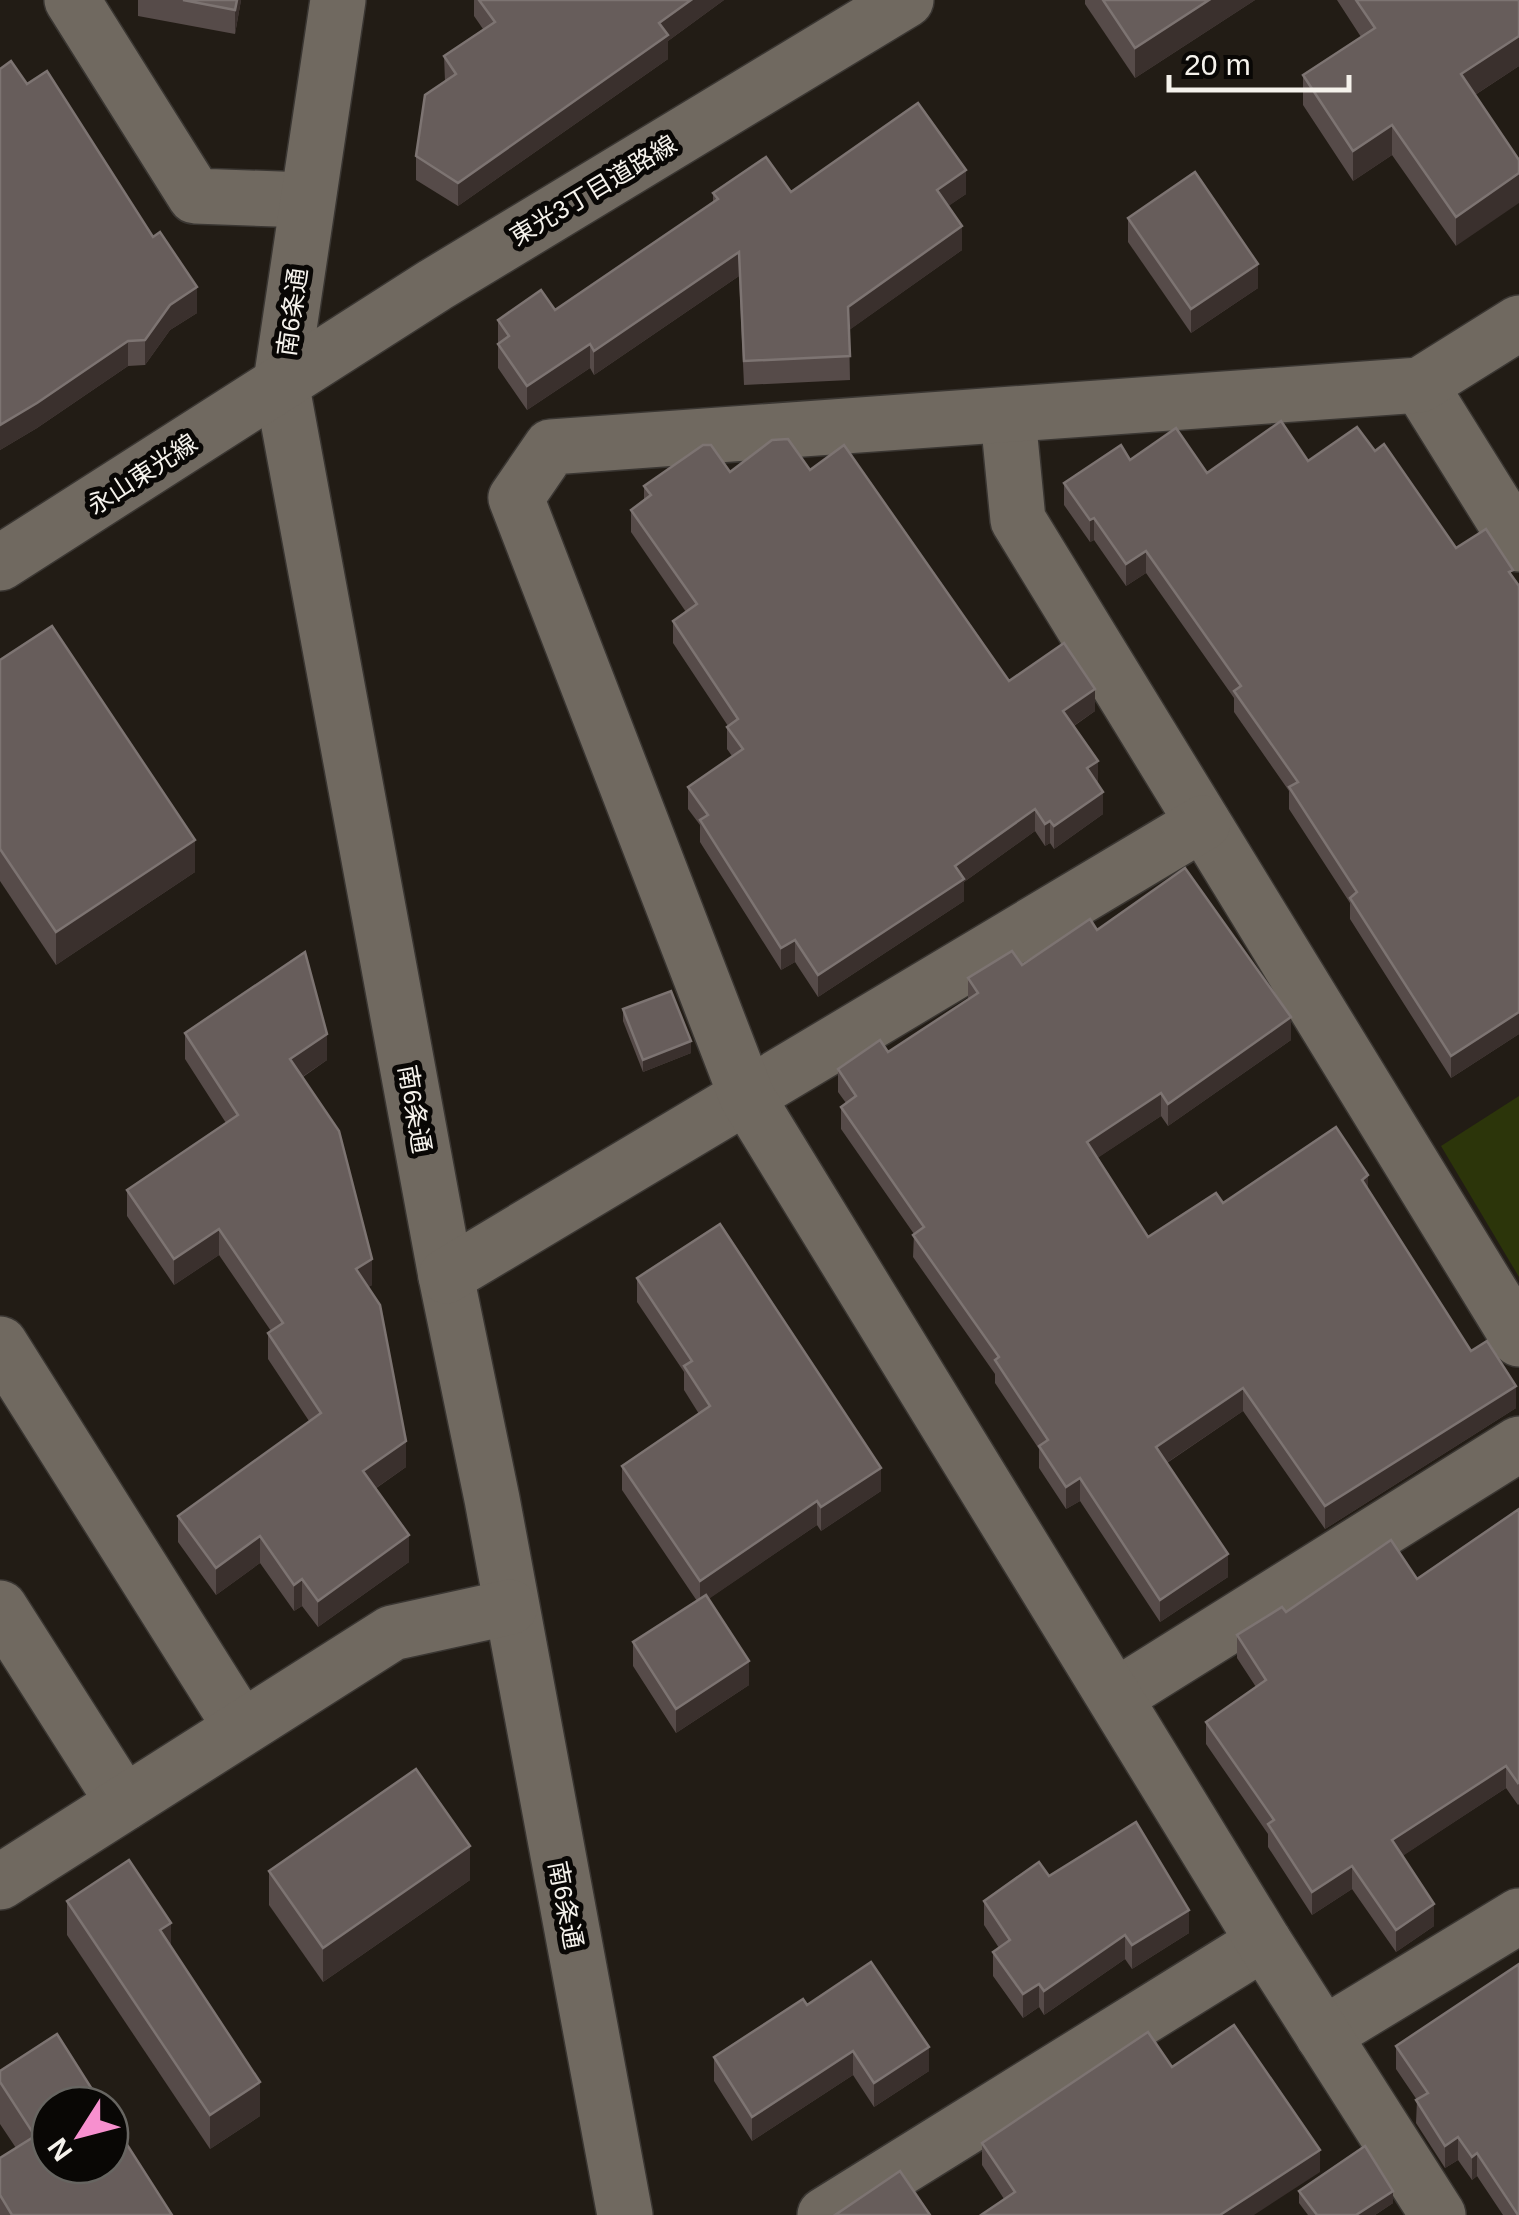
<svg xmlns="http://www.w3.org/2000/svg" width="1519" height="2215" viewBox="0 0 1519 2215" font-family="Helvetica,'Noto Sans JP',sans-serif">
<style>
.green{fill:#2c350a}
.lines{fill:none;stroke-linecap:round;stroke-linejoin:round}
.minor-casing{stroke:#3a3632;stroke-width:58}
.minor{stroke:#706960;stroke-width:55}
.wall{fill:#564b49}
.shaded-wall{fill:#3a302d}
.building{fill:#675d5b;stroke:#7d7472;stroke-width:2.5}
.labels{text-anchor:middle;stroke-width:10;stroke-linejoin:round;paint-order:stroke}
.street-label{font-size:25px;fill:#f5f2ec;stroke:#090705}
</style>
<rect width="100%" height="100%" fill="#221c15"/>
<polygon class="green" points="1519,1096 1519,1277 1441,1146"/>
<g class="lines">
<g class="minor-casing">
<g id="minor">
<polyline points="72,0 195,196 306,200"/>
<polyline points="338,0 281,382 446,1276 492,1499 625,2215"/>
<polyline points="1420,385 1519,544"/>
<polyline points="1008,417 1018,520 1519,1339"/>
<polyline points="0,563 435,285 906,0"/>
<polyline points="446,1276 1203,823"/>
<polyline points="0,1344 241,1727"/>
<polyline points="0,1608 124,1803"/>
<polyline points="1115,1697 1519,1444"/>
<polyline points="0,1882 392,1633 510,1607"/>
<polyline points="1323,2035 1519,1916"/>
<polyline points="825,2215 1264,1942"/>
<polyline points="1438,2215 1264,1942 747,1097 516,498 551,447 1420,385 1519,323"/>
</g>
</g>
<use href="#minor" class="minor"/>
</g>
<g class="wall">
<polygon points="138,0 241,0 235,34 138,16"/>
<polygon points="474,0 724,0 668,41 668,59 458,206 416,180 416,156 445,81 444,56 483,29 474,16"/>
<polygon points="1085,0 1255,0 1135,78 1085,4"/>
<polygon points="1337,0 1519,0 1519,66 1475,95 1456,246 1392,155 1353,181 1303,105 1303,75 1361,37"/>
<polygon points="0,69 27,84 197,313 170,330 145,365 128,366 37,428 0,450"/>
<polygon points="791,192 966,194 948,206 962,250 849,330 850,380 744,385 739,276 594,375 590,368 527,410 498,368 498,320 555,310 713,202 713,193"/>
<polygon points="1128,218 1258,288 1191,333 1128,242"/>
<polygon points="1375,451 1456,548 1513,578 1519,586 1519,1034 1451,1078 1350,919 1350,903 1289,809 1289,791 1234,712 1234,698 1146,573 1126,586 1094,540 1090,542 1064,505 1064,483 1130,460 1207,473 1308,461"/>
<polygon points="810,470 1009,681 1095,711 1074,726 1097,783 1103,814 1054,849 1050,843 1045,846 1035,831 964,882 964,901 818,997 795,962 781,970 700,842 700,825 688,809 688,787 732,756 727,749 727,727 728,726 673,643 673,621 686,612 631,532 631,510 644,500 644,486 730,472"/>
<polygon points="0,660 195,872 56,965 0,881"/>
<polygon points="1097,930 1291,1040 1168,1126 1161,1116 1097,1158 1148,1237 1223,1203 1368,1190 1471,1351 1516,1408 1325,1529 1243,1411 1167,1463 1228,1577 1160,1622 1080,1501 1066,1509 1039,1468 1039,1449 995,1383 995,1374 913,1257 914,1234 841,1129 841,1107 846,1103 838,1092 838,1069 888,1052 968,1000 968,978 1022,965"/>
<polygon points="623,1009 691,1053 643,1072 623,1021"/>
<polygon points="185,1033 327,1060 303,1077 372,1285 368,1287 406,1467 375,1489 409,1562 318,1627 302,1606 294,1611 260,1563 216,1595 178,1542 178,1516 309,1421 268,1359 268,1333 271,1331 219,1255 174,1285 127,1216 127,1190 226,1123 185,1059"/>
<polygon points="637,1278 881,1491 821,1531 817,1525 708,1599 749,1685 676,1733 633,1666 633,1642 697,1601 622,1490 622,1466 699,1414 684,1390 684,1372 637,1302"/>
<polygon points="1519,1509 1519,1804 1518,1805 1506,1788 1402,1856 1434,1926 1396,1952 1352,1889 1312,1915 1268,1847 1268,1834 1206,1744 1206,1722 1256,1687 1237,1658 1237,1635 1286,1612 1417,1579"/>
<polygon points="269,1871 470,1880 323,1982 269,1905"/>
<polygon points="1049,1876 1189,1933 1132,1969 1125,1959 1044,2015 1039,2007 1023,2018 993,1976 993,1952 999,1948 984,1925 984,1901"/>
<polygon points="67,1901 171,1948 260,2116 210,2149 67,1935"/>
<polygon points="1519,1964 1519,2215 1503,2215 1477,2176 1472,2180 1458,2160 1445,2168 1416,2123 1417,2100 1396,2069 1396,2046"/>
<polygon points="807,2005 929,2071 874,2107 853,2075 752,2141 714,2081 714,2057"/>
<polygon points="1172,2067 1320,2172 1004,2199 982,2165 982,2143"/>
<polygon points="0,2082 172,2215 0,2215 0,2158 16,2148 0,2124"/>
<polygon points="1299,2191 1393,2203 1375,2215 1308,2215 1299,2203"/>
</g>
<g class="shaded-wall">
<polygon points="237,0 241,0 235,34 235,10"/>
<polygon points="691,0 724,0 668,41 668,59 458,206 458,183 659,23"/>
<polygon points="1209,0 1255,0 1135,78 1135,48"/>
<polygon points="1519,36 1519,66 1461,104 1461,74"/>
<polygon points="1392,125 1392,155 1353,181 1353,151"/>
<polygon points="966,170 966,194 937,214 937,190"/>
<polygon points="1519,173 1519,203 1456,246 1456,217"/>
<polygon points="962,226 962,250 848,331 848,307"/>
<polygon points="739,252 739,276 594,375 594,351"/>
<polygon points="1258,264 1258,288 1191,333 1191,309"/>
<polygon points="197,287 197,313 170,330 145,365 145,340 170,305"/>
<polygon points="128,341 128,366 37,428 0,450 0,425"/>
<polygon points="590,344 590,368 527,410 527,386"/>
<polygon points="1094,518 1094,540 1090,542 1090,520"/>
<polygon points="1146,551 1146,573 1126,586 1126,564"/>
<polygon points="1095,689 1095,711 1063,733 1063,711"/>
<polygon points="1098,761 1098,783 1087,768"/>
<polygon points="1103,792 1103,814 1054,849 1054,826"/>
<polygon points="1035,809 1035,831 964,882 964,901 818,997 818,975 955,866"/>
<polygon points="1050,821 1050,843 1045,846 1045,824"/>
<polygon points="195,840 195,872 56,965 56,932"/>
<polygon points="795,940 795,962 781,970 781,948"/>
<polygon points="1519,1012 1519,1034 1451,1078 1451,1056"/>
<polygon points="1291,1017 1291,1040 1168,1126 1168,1104"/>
<polygon points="327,1034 327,1060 290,1085 290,1059"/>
<polygon points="691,1041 691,1053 643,1072 643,1060"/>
<polygon points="1161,1093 1161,1116 1087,1165 1087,1142"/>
<polygon points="1368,1175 1368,1198 1362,1180"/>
<polygon points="219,1229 219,1255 174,1285 174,1259"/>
<polygon points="372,1259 372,1285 356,1295 356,1269"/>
<polygon points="1516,1386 1516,1408 1325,1529 1325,1506"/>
<polygon points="1243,1388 1243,1411 1156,1470 1156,1447"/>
<polygon points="406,1441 406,1467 363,1497 363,1471"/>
<polygon points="881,1468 881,1491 821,1531 821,1507"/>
<polygon points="1080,1478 1080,1501 1066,1509 1066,1487"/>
<polygon points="817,1501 817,1525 700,1605 700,1581"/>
<polygon points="409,1535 409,1562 318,1627 318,1601"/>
<polygon points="260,1536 260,1563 216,1595 216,1568"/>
<polygon points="1228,1554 1228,1577 1160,1622 1160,1600"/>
<polygon points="302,1579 302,1606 294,1611 294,1585"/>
<polygon points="749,1661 749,1685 676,1733 676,1709"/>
<polygon points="1506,1766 1506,1788 1392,1863 1392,1840"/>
<polygon points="470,1846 470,1880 323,1982 323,1948"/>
<polygon points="1352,1866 1352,1889 1312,1915 1312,1892"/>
<polygon points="1434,1904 1434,1926 1396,1952 1396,1930"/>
<polygon points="1189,1910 1189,1933 1132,1969 1132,1945"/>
<polygon points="171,1923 171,1957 160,1930"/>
<polygon points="1125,1935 1125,1959 1044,2015 1044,1991"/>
<polygon points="1039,1984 1039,2007 1023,2018 1023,1994"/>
<polygon points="929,2047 929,2071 874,2107 874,2083"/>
<polygon points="853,2051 853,2075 752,2141 752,2117"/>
<polygon points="260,2082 260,2116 210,2149 210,2115"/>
<polygon points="1458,2137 1458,2160 1445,2168 1445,2146"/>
<polygon points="1320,2150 1320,2172 1254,2215 1220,2215"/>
<polygon points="1477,2153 1477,2176 1472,2180 1472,2157"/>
<polygon points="1393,2191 1393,2203 1375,2215 1356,2215"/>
</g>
<g class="building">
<polygon points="183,0 237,0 235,10"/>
<polygon points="479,0 691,0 659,23 668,35 458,183 416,156 425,95 456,74 444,56 495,22"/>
<polygon points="1103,0 1209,0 1135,48"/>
<polygon points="1356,0 1519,0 1519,36 1461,74 1519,160 1519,173 1456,217 1392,125 1353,151 1303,75 1375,28"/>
<polygon points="11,61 27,84 47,71 153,237 160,232 197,287 170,305 145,340 128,341 37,403 0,425 0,69"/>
<polygon points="918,103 966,170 937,190 962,226 848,307 850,356 744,361 739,252 594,351 590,344 527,386 498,344 509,336 498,320 541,290 555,310 718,199 713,193 766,157 791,192"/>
<polygon points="1195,172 1258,264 1191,309 1128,218"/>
<polygon points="1281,421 1308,461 1357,427 1375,451 1384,444 1456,548 1486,529 1513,570 1509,572 1519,586 1519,1012 1451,1056 1350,898 1357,892 1289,787 1298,782 1234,691 1241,686 1146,551 1126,564 1094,518 1090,520 1064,483 1121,445 1130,460 1176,428 1207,473"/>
<polygon points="788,439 810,470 844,445 1009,681 1064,643 1095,689 1063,711 1098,761 1087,768 1103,792 1054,826 1050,821 1045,824 1035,809 955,866 964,879 818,975 795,940 781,948 700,820 708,815 688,787 743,749 727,727 738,719 673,621 697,604 631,510 651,495 644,486 703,445 711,445 730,472 772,440"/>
<polygon points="52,626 195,840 56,932 0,849 0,660"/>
<polygon points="1185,868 1291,1017 1168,1104 1161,1093 1087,1142 1148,1237 1216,1193 1223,1203 1336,1127 1368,1175 1362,1180 1471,1351 1487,1341 1516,1386 1325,1506 1243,1388 1156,1447 1228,1554 1160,1600 1080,1478 1066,1487 1039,1446 1048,1440 995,1360 999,1357 913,1235 924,1227 841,1107 856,1096 838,1069 880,1040 888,1052 978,993 968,978 1012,951 1022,965 1090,919 1097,930"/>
<polygon points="305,952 327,1034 290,1059 339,1131 372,1259 356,1269 380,1305 406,1441 363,1471 409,1535 318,1601 302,1579 294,1585 260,1536 216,1568 178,1516 321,1413 268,1333 283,1323 219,1229 174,1259 127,1190 238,1115 185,1033"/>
<polygon points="671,991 691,1041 643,1060 623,1009"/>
<polygon points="720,1224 881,1468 821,1507 817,1501 700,1581 622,1466 710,1406 684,1366 692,1361 637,1278"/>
<polygon points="1519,1509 1519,1782 1518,1783 1506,1766 1392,1840 1434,1904 1396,1930 1352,1866 1312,1892 1268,1824 1274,1820 1206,1722 1266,1680 1237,1635 1282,1607 1286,1612 1391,1540 1417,1579"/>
<polygon points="706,1595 749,1661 676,1709 633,1642"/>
<polygon points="416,1769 470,1846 323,1948 269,1871"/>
<polygon points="1136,1822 1189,1910 1132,1945 1125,1935 1044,1991 1039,1984 1023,1994 993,1952 1010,1940 984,1901 1039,1862 1049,1876"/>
<polygon points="129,1860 171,1923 160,1930 260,2082 210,2115 67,1901"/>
<polygon points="871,1962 929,2047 874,2083 853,2051 752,2117 714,2057 803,1999 807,2005"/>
<polygon points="1519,1964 1519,2215 1518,2215 1477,2153 1472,2157 1458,2137 1445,2146 1416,2100 1428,2093 1396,2046"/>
<polygon points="1234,2025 1320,2150 1220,2215 981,2215 1015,2192 982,2143 1148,2032 1172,2067"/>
<polygon points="57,2034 102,2105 50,2105 50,2165 110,2165 110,2118 172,2215 12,2215 0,2195 0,2158 35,2136 0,2082 0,2071"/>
<polygon points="1365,2146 1393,2191 1356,2215 1317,2215 1299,2191"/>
<polygon points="900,2171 930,2215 835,2215"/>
</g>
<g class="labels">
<g class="street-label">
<text transform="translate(593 190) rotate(-31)" y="9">東光3丁目道路線</text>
<text transform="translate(292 312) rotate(-82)" y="9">南6条通</text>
<text transform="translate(142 474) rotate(-33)" y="9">永山東光線</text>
<text transform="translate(415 1109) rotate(80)" y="9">南6条通</text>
<text transform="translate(566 1905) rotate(79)" y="9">南6条通</text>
</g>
</g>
<g transform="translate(80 2135) rotate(234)"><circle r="48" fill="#090705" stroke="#676561" stroke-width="2.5"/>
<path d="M0-8L18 38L0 25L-18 38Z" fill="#f790cf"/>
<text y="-15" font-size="28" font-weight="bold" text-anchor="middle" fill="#f5f2ec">N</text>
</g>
<path d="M1169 75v15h180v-15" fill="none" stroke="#f5f2ec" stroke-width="5"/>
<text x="1184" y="75" font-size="30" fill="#f5f2ec" stroke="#090705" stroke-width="8" paint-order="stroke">20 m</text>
</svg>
